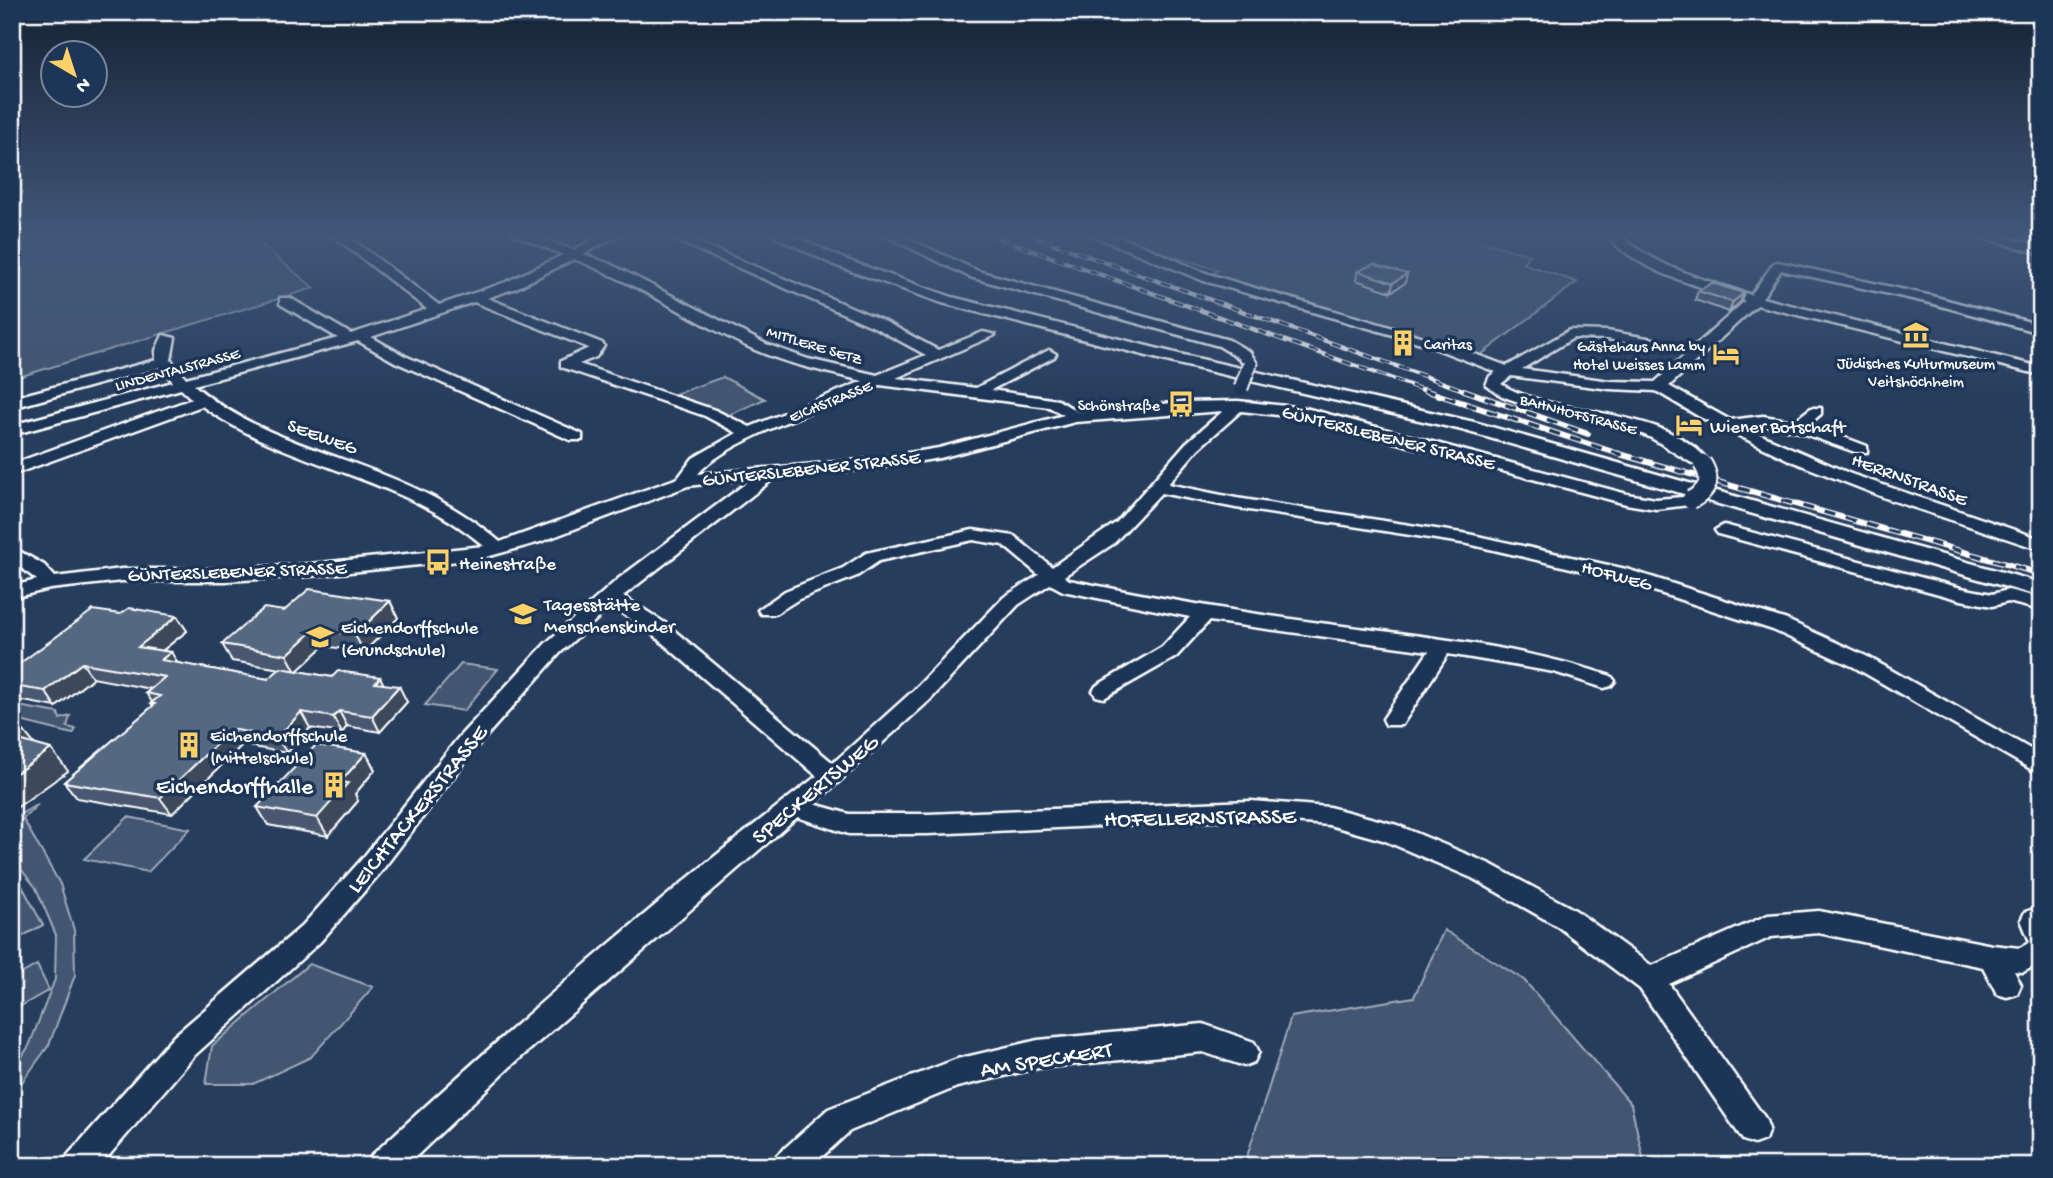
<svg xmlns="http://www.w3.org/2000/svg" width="2053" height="1178" viewBox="0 0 2053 1178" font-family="'Gochi Hand',sans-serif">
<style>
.green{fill:#425672;stroke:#a0aab8;stroke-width:2}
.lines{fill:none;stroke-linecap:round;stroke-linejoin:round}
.minor-casing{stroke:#fff;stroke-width:5}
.major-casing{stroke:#fff;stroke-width:5}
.minor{fill:#1d3557;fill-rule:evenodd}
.major{fill:#1d3557;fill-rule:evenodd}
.rail-far1-casing{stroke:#fff;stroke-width:4.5}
.rail-casing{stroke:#fff;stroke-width:6}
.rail-far1{stroke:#1d3557;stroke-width:2.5;stroke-dasharray:9;stroke-linecap:butt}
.rail{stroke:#1d3557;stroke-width:3.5;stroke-dasharray:11;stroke-linecap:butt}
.minor-bridge-far1-casing{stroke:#fff;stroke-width:17;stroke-linecap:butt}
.minor-bridge-casing{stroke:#fff;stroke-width:21;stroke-linecap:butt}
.minor-bridge-far1{stroke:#1d3557;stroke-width:13}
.minor-bridge{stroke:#1d3557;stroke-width:17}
.wall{fill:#49596f;stroke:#fff;stroke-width:2}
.shaded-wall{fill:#3c485a;stroke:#fff;stroke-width:2}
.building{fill:#556781;stroke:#fff;stroke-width:2}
.labels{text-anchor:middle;stroke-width:7;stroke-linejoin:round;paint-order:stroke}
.far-poi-label{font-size:16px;fill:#fff;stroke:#1d3557;text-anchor:end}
.far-street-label{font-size:16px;fill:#fff;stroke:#1d3557}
.poi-label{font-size:19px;fill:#fff;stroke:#1d3557;text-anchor:start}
.street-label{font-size:19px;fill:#fff;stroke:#1d3557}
.near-poi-label{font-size:23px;fill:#fff;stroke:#1d3557;text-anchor:end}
.near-street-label{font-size:23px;fill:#fff;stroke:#1d3557}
</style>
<rect width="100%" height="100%" fill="#263d5e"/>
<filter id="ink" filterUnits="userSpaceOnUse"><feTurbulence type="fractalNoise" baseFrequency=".0143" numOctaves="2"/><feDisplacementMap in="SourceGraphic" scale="14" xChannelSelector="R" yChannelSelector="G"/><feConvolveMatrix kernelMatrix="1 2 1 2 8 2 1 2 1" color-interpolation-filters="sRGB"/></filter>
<g filter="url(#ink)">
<g class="green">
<polygon points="17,234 248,234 314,288 12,379 12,236"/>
<polygon points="1101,234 1473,234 1469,238 1530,255 1522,263 1577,282 1478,357 1430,338 1213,277 1212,274 1218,270"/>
<polygon points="723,377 765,399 727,416 669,396"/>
<polygon points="461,664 498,669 464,711 425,705"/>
<polygon points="12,705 58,713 60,719 70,716 67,727 76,729 73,734 12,719"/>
<polygon points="38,804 23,819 60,884 74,930 75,975 49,1045 12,1096 12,1071 29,1046 55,979 56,935 36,888 12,858 12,819"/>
<polygon points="128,817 190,829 148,872 84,859"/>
<polygon points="12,867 43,925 12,942"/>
<polygon points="1444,930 1524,980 1631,1104 1645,1166 1244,1166 1291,1017 1414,997"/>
<polygon points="309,964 373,987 311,1057 253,1084 206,1084 212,1046"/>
<polygon points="37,965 49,990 12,1011 12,979"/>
</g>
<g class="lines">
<g class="minor-casing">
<g id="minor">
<path d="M331 234H345L439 305 506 282 563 255 513 234H531L573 250 605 234H621L583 254 610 264 766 344 808 359 877 375 926 355 874 327 661 234H678L884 321 938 350 983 332 995 335 896 378 976 388 1049 350 1056 354 1054 357 991 390 1058 400 1078 412 1183 402 1238 401 1305 408 1627 494 1656 499 1697 496 1700 500 1697 504 1656 509 1626 504 1304 418 1241 411 1198 449 1168 484 1236 498 1468 534 1626 569 1787 620 1868 657 2041 755V775L1854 667 1773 630 1614 578 1468 544 1236 508 1161 493 1113 544 1064 576 1069 580C1153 597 1235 612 1320 623 1418 636 1517 645 1611 676L1615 681 1611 686 1604 688 1554 672 1448 654 1402 725H1386L1383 719 1429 651 1209 621 1176 657 1104 698 1096 696 1093 691 1096 686 1162 647 1190 617 1063 591 1050 584 1018 605 930 700 814 804 849 814H928L1251 801 1329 807 1397 825 1490 864 1575 910 1652 966 1768 915 1819 911 1992 945 2020 948 2030 942 2021 920 2025 912 2034 909 2041 911V963L2023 972 2014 971 2021 985 2017 994 2007 997 1997 994 1983 967 1819 933 1771 937 1669 984 1765 1118 1769 1129 1765 1140 1754 1144 1743 1140 1640 989 1557 926 1472 878 1383 840 1329 825 1251 819 928 834H849L797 817 511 1066 406 1166H367L372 1155C515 1024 662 894 817 776L651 633 611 606 560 653 474 750 380 873 320 942 194 1056 100 1166H63L68 1155 174 1036 302 926 362 859 458 738 546 643 618 579 753 478 688 486 540 542 479 559 310 576 226 581H122L50 589 12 598V586L37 580 12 561V547L44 565 55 577 122 569H226L310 564 484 546C402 475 288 468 202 406L12 475V464L192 399 181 389 12 435V425L173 382 161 367 12 408V398L156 360V350L163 335 175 338 171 360 186 378 338 338 280 304V298H290L351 334 427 309ZM574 259C637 283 694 322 755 350 790 365 827 372 863 381L750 427 715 410 579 364 596 357 604 346 602 343 487 298 516 288ZM474 302 589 348 561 361V367L705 416 737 433 693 458 678 478 500 542C458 505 405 482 353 463 298 443 240 425 194 385L358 341 395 362 570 440H582V434L405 356 371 337ZM880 385 1049 407 1064 415 939 448 872 459 698 474C723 441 838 402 880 385ZM1223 411 1186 443 1117 522 1052 567 1014 536 973 530 866 553 843 568 785 591 758 610 761 614H775L799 599 857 576 879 561 973 540 1003 545 1039 575 1004 597 914 690 833 763 665 623 623 596 777 476 872 469 940 458 1075 422Z"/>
<polygon points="882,234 898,234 978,271 1229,340 1250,352 1257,364 1250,368 1245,367 1239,358 1219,346 970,277"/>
<path d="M1089 234C1135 234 1173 263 1215 276 1313 307 1411 329 1507 366L1570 330 1607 331 1659 340 1661 343 1654 347 1607 339 1573 338 1522 369 1610 381 1655 382 1745 301C1697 285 1641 274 1605 234H1618C1656 268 1704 279 1751 295L1774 263 1778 262 1932 296 2041 325 2040 333 1930 303 1781 270 1762 298 2041 367V375L1757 305 1669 386 1730 420 1763 416 1794 421 1811 408H1821V414L1809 424 1867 446V452H1855L1793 430 1763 425 1743 427 1851 474 2041 539V550L1888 499 1791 461 1698 416 1656 391 1610 389 1511 376 1501 384C1557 419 1664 404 1710 463L1708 467C1695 470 1662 442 1647 436 1601 416 1548 415 1502 396L1486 385 1490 376 1496 372 1421 343 1204 281Z"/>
<polygon points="1970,234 1992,234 2041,246 2041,254"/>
<polygon points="1724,525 1961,588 1992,594 2008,590 2041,598 2041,610 2008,602 1992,606 1961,600 1718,534 1715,530"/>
<polygon points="1203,1024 1254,1042 1259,1052 1254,1062 1244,1066 1203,1052 1038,1068 957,1087 850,1131 812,1166 772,1166 777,1155 828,1109 957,1059 1038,1040"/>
</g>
</g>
<g class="major-casing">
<polygon id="major" points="770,234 789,234 844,259 952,297 1179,354 1474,422 2041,583 2041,597 1462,430 1178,364 942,303 834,265"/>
</g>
<use href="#minor" class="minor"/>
<use href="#major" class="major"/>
<g class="rail-far1-casing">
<g id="rail-far1">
<polyline points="987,234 1429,392"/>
<polyline points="1026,234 1469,392"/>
</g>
</g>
<g class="rail-casing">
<g id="rail">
<polyline points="1424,390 1616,453 2041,574"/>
<polyline points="1464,390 1588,434"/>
</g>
</g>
<use href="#rail-far1" class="rail-far1"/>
<use href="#rail" class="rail"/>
<g class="minor-bridge-far1-casing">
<polyline id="minor-bridge-far1" points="1241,388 1250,364"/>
</g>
<g class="minor-bridge-casing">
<path id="minor-bridge" d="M1691 500C1708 491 1713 480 1702 463"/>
</g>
<use href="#minor-bridge-far1" class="minor-bridge-far1"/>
<use href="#minor-bridge" class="minor-bridge"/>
</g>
<g class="wall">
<polygon points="1358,271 1407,274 1405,283 1391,292 1356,280"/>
<polygon points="1698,291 1744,293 1740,302 1729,312 1695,300"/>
<polygon points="390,601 398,618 364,652 324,646 297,671 332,677 383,684 407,702 380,732 347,726 342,733 310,728 287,753 242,745 172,814 77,798 64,782 153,706 151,703 152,702 146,693 151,689 93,678 56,707 12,699 12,669 120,614 177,616 187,631 162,651 178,663 268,679 280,669 232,661 222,644 284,611"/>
<polygon points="366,753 375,770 355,794 358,801 328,836 268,825 257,807"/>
</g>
<g class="shaded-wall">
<polygon points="1407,274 1405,283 1391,292 1393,283"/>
<polygon points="1744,293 1740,302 1729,312 1733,302"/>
<polygon points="390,601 398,618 364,652 355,635"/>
<polygon points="177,616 187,631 148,662 138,647"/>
<polygon points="315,629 324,646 296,672 287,655"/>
<polygon points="171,652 181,668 161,660"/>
<polygon points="82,663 93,678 56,707 45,691"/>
<polygon points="380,677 388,693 375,683"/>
<polygon points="399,686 407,702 380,732 372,716"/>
<polygon points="339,711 347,726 342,733 333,717"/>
<polygon points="301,712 310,728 287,753 277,738"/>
<polygon points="18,724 36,746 12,747 12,728"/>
<polygon points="232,729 242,745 172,814 160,798"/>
<polygon points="51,749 68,771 12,811 12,776"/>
<polygon points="366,753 375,770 355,794 358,801 328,836 317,818 340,782"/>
</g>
<g class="building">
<polygon points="1373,264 1407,274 1393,283 1358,271"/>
<polygon points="1712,283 1744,293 1733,302 1698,291"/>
<polygon points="309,589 390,601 355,635 315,629 287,655 222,644 264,608 284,611"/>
<polygon points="129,608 177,616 138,647 171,652 161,660 268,679 281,668 332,677 338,671 380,677 375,683 399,686 372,716 339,711 333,717 301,712 277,738 232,729 160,798 64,782 155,704 151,703 160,696 146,693 165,677 82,663 45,691 12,686 12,669 93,610 120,614"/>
<polygon points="12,722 18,724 12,728"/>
<polygon points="12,738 51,749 12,776"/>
<polygon points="316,745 366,753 340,782 348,783 317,818 257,807"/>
</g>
</g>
<linearGradient id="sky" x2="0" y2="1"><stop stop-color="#152234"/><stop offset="0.59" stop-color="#415779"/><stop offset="1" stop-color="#415779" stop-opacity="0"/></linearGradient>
<rect width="2053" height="399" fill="url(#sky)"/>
<defs>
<g id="museum-bare" transform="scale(2.1)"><path d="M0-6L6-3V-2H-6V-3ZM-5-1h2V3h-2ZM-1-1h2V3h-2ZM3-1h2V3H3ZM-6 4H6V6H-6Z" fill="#ffd166" stroke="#1d3557" stroke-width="2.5" paint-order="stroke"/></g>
<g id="building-bare" transform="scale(2.1)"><path d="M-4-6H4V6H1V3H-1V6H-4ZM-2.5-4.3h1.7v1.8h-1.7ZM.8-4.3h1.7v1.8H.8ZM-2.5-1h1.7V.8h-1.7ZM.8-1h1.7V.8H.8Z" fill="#ffd166" stroke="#1d3557" stroke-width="2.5" paint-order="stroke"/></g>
<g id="hotel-bare" transform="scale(2.1)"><path d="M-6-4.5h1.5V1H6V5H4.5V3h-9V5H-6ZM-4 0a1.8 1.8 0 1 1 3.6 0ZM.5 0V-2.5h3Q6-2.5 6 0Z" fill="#ffd166" stroke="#1d3557" stroke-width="2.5" paint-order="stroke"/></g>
<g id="bus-bare" transform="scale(2.1)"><path d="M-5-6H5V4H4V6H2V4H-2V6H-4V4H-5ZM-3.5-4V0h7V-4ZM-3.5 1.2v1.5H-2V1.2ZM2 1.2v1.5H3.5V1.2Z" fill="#ffd166" stroke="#1d3557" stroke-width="2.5" paint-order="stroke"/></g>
<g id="school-bare" transform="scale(2.1)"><path d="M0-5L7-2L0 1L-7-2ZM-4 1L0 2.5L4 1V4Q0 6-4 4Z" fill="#ffd166" stroke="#1d3557" stroke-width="2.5" paint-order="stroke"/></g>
</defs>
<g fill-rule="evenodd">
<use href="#museum-bare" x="1916" y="335"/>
<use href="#building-bare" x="1403" y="343"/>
<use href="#hotel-bare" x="1726" y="354"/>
<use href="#bus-bare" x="1181" y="404"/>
<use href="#hotel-bare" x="1689" y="425"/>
<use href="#bus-bare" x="438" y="562"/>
<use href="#school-bare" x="523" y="614"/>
<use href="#school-bare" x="320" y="637"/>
<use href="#building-bare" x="189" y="745"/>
<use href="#building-bare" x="334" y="785"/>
</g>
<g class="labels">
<g class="far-poi-label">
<text x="1424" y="349" text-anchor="start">Caritas</text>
<text x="1705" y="351">Gästehaus Anna by<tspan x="1705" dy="18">Hotel Weisses Lamm</tspan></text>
<text x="1916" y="368" text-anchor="middle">Jüdisches Kulturmuseum<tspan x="1916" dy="18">Veitshöchheim</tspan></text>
<text x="1160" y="410">Schönstraße</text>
</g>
<g class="far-street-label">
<text transform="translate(815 344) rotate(17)" y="6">MITTLERE SETZ</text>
<text transform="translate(177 368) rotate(-15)" y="6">LINDENTALSTRASSE</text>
<text transform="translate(830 400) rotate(-22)" y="6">EICHSTRASSE</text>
<text transform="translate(1579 413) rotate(15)" y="6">BAHNHOFSTRASSE</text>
</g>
<g class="poi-label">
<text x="1710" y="432">Wiener Botschaft</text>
<text x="459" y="569">Heinestraße</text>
<text x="544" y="610">Tagesstätte<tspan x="544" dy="22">Menschenskinder</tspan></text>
<text x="341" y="633">Eichendorffschule<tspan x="341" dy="22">(Grundschule)</tspan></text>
<text x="210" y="741">Eichendorffschule<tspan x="210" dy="22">(Mittelschule)</tspan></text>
</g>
<g class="street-label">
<text transform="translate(323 435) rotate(20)" y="7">SEEWEG</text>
<text transform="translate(1389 436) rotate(14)" y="7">GÜNTERSLEBENER STRASSE</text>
<text transform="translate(811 467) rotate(-6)" y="7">GÜNTERSLEBENER STRASSE</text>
<text transform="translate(1910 478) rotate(20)" y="7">HERRNSTRASSE</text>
<text transform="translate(237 570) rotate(-2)" y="7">GÜNTERSLEBENER STRASSE</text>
<text transform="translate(1617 574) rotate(15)" y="7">HOFWEG</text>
</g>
<g class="near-poi-label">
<text x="313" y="793">Eichendorffhalle</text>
</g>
<g class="near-street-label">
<text transform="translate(814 788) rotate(-40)" y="8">SPECKERTSWEG</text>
<text transform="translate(416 808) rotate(-51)" y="8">LEICHTACKERSTRASSE</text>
<text transform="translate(1200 816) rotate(-1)" y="8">HOFELLERNSTRASSE</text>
<text transform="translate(1046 1058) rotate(-9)" y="8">AM SPECKERT</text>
</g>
</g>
<rect width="2053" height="1178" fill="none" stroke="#1d3557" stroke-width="42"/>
<rect x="21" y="21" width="2011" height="1136" fill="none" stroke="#fff" stroke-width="2.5" filter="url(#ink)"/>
<g transform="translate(74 74) rotate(141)"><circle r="33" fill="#1d3557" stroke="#77869a" stroke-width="2"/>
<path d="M0-5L12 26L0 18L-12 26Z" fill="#ffd166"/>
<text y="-10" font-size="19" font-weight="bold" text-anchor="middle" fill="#ffffff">N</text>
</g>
</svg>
